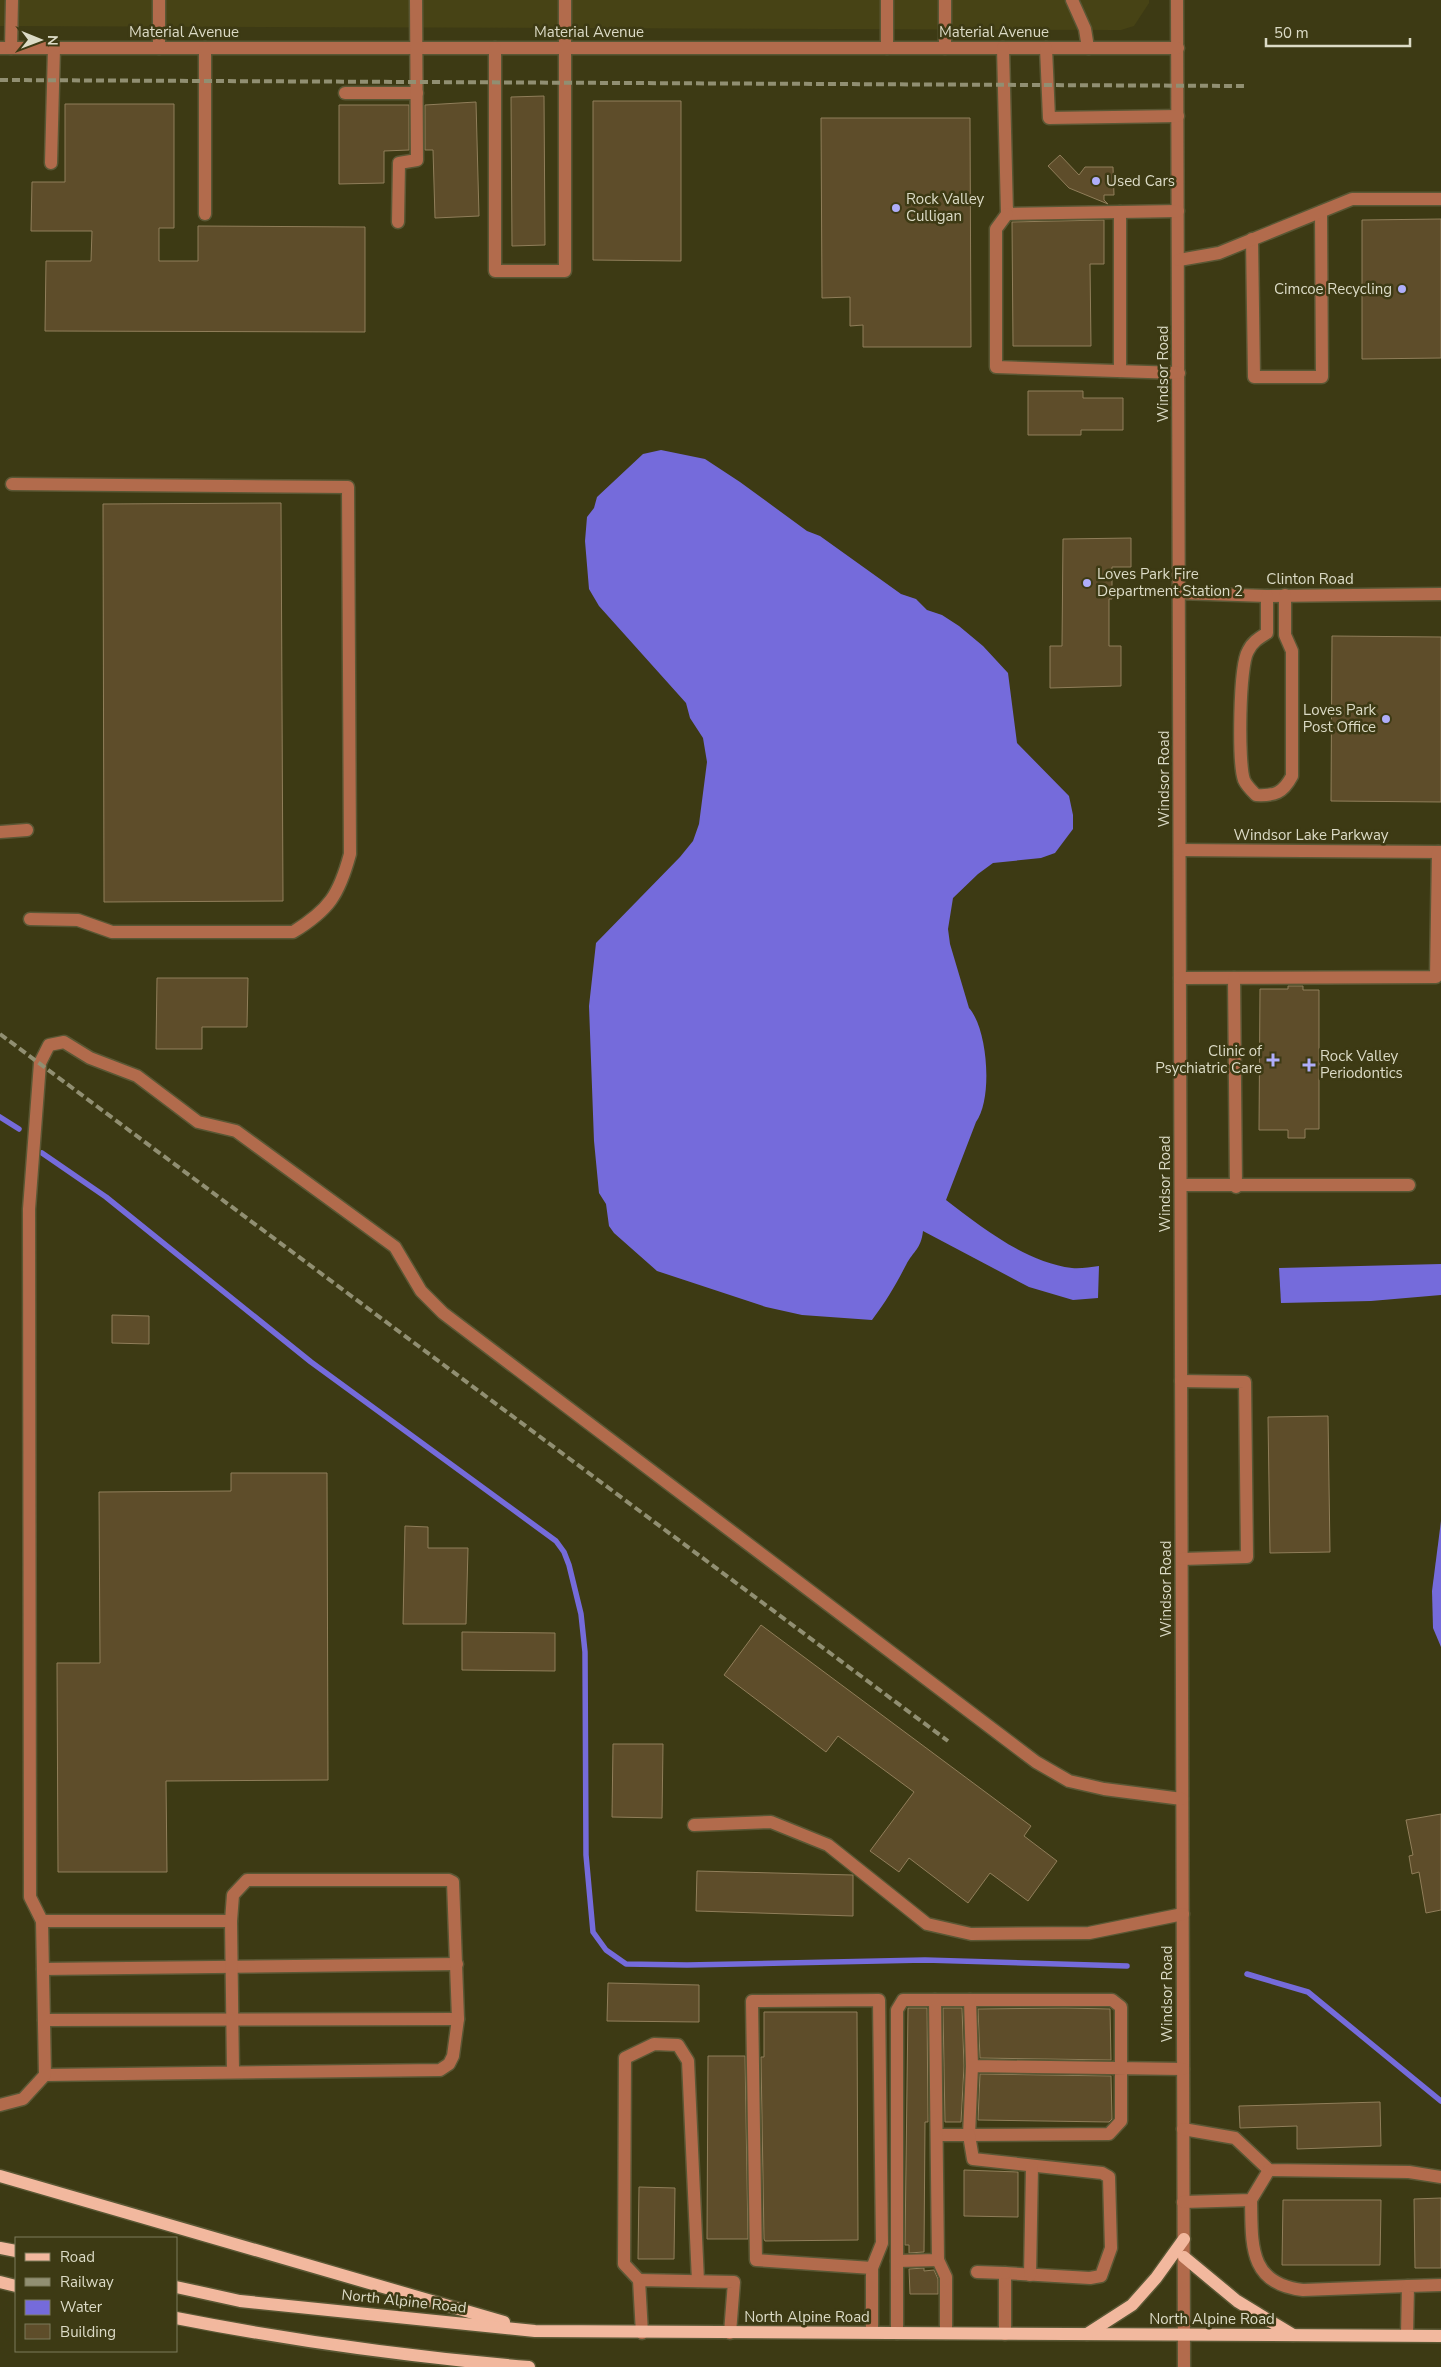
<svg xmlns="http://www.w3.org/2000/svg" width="1441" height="2367" viewBox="0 0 1441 2367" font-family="'Nunito Sans',sans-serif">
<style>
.built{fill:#474315}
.water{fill:#756bdb}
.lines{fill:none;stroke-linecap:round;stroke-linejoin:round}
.stream{stroke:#756bdb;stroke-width:5.5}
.building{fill:#5e4d2a;stroke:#907e5a}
.minor-casing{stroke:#5a5734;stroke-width:15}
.major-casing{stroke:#5a5734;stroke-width:15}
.minor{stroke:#b26b4c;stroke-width:12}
.major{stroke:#f2b89e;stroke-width:12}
.rail{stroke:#918f72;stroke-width:4;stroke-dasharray:8 4;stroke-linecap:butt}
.poi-dot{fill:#afaefa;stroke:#3d3a14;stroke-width:2}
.labels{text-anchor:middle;stroke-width:5;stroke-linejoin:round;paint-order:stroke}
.street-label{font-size:15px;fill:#dcdbc6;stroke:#3d3a14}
.poi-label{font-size:15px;fill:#dcdbc6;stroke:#3d3a14;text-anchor:start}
</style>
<rect width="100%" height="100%" fill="#3d3a14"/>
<polygon class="built" points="0,0 1149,0 1149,3 1134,26 1121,30 0,26"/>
<g class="water">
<path d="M661 450 705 459 740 482 807 531 820 536 901 594 916 599 927 610 942 615 959 626 983 646 1008 673 1017 743 1069 796 1073 815V829L1055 853 1041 858 993 863 978 874 953 898 948 929 950 944 969 1008C988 1029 993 1099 976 1122L946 1200C983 1228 1025 1262 1072 1268 1080 1269 1090 1267 1099 1266L1098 1298 1073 1300 1029 1287 923 1231C921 1249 914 1250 906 1265 895 1286 887 1300 872 1320L802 1315 766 1307 657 1271 614 1233 609 1226 606 1204 599 1193 594 1141 589 1006 596 943 680 857 693 841 699 824 707 762 703 738 690 718 686 703 599 606 589 589 585 541 587 517 594 508 597 497 643 454Z"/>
<polygon points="1441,1264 1441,1295 1371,1301 1281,1303 1279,1268"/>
<polygon points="1441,1521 1441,1647 1433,1628 1432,1591"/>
</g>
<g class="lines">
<g class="stream">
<polyline points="0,1117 19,1129"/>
<polyline points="42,1153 106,1197 311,1362 556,1541 564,1552 569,1565 581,1614 585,1652 586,1855 593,1932 606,1950 626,1964 687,1965 925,1960 1127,1966"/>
<polyline points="1247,1974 1308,1992 1441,2101"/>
</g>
</g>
<g class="building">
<polygon points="544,96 545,245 512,246 511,97"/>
<polygon points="593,101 681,101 681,261 593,260"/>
<polygon points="476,102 479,216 435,218 433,150 425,150 425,105"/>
<polygon points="65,104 174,104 174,228 159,228 159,261 198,261 198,226 365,227 365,332 45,331 46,261 91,261 92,231 31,231 32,182 65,182"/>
<polygon points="339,105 409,105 409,150 384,151 384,183 339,184"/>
<polygon points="821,118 970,118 971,347 863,347 863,325 850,326 850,297 822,298"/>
<polygon points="1060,155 1079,175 1085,167 1113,167 1114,195 1104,195 1104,200 1108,204 1069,188 1048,166"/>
<polygon points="1441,219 1441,358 1362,359 1362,220"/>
<polygon points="1104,220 1104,264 1090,264 1091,346 1013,346 1012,222"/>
<polygon points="1028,391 1083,391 1083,398 1123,398 1123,430 1081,430 1081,435 1028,435"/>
<polygon points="281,503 283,901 104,902 103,504"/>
<polygon points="1131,538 1131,567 1112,567 1112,599 1109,599 1109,646 1121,646 1121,686 1050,688 1050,646 1062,646 1063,539"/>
<polygon points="1332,636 1441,637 1441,802 1331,801"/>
<polygon points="157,978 248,978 247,1027 202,1027 202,1049 156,1049"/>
<polygon points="1288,986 1303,986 1303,990 1319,990 1319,1129 1305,1129 1305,1138 1288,1138 1288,1130 1259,1130 1260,989 1288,989"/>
<polygon points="112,1315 149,1316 149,1344 112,1343"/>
<polygon points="1328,1416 1330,1552 1270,1553 1268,1417"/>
<polygon points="231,1473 327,1473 328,1780 166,1781 167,1872 58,1872 57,1663 100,1663 99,1492 231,1491"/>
<polygon points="405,1526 428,1527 428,1548 468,1548 466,1624 403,1624"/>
<polygon points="761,1625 1031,1826 1024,1836 1057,1861 1028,1901 990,1873 968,1903 909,1858 899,1872 870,1851 914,1792 838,1736 826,1752 724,1675"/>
<polygon points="462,1632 555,1633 555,1671 462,1670"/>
<polygon points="613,1744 663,1744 662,1818 612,1817"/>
<polygon points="1441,1814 1441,1910 1426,1913 1419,1872 1412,1874 1409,1856 1413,1855 1406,1820"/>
<polygon points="697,1871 853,1875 853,1916 696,1911"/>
<polygon points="608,1983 699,1985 699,2022 607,2021"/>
<polygon points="908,2008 927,2008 928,2122 925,2122 924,2252 909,2253 909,2245 905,2245"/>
<polygon points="943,2008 962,2008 964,2066 961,2122 945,2122"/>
<polygon points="1065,2008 1110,2009 1111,2060 980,2058 978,2009"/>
<polygon points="764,2012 857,2012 858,2240 765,2241 764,2239 761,2057 764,2057"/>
<polygon points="708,2056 745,2056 748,2239 707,2239"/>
<polygon points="980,2074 1111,2076 1112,2119 1109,2122 978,2120"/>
<polygon points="1380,2102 1381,2146 1297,2149 1297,2126 1240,2128 1239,2106"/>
<polygon points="964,2170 1018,2172 1018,2217 964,2216"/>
<polygon points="639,2187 675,2188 674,2259 638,2259"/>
<polygon points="1441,2198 1441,2268 1415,2268 1414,2199"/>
<polygon points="1283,2200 1381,2200 1380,2265 1282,2265"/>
<polygon points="924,2268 924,2271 934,2270 938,2279 938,2294 910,2294 909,2269"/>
</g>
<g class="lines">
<g class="minor-casing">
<g id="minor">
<polyline points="159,0 159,48"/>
<polyline points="945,0 945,48"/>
<polyline points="1072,0 1085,29 1088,48"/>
<polyline points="1177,0 1184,2367"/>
<polyline points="0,48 1178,48"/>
<polyline points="11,48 12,0"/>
<polyline points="495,48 495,271 565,271 565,0"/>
<polyline points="887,48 887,0"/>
<polyline points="1003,48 1007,214 1178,211"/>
<polyline points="1046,48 1049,118 1178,116"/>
<polyline points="345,93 417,93"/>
<polyline points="51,163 54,48"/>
<polyline points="205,214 205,48"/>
<polyline points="1007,214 996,229 996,367 1179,373"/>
<polyline points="398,222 399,163 417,160 416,0"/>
<polyline points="1252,239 1254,377 1322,377 1321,212"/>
<polyline points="1179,260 1219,253 1352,199 1441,199"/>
<polyline points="1120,371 1120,212"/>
<path d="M12 484 348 487 350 854C339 895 329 910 293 932H112L78 920 30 919"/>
<polyline points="1179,593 1267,596 1441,594"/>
<path d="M1267 596V633C1259 638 1252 642 1248 651 1239 666 1238 763 1244 780 1246 785 1252 791 1256 795 1275 796 1283 793 1292 776V651L1285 635V595"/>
<polyline points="0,832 27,830"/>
<polyline points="1180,850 1441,852"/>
<polyline points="1180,978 1436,977 1438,852"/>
<polyline points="1234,978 1236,1187"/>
<polyline points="1181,1185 1409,1185"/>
<polyline points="1181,1381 1245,1382 1247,1557 1182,1559"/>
<polyline points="694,1825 771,1822 828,1845 927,1924 971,1934 1089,1933 1183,1914"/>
<polyline points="231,1921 42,1921 30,1897 29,1209 40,1063 49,1045 64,1042 90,1058 137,1076 198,1122 236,1131 395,1247 421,1291 443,1313 1036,1762 1069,1781 1104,1789 1182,1799"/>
<polyline points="43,1969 457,1964"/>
<polyline points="44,2020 458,2019"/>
<polyline points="972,2066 969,2135 1109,2134 1121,2121 1121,2007 1112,2000 970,2000 972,2066 1183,2069"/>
<polyline points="45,2075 440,2070 449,2064 453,2056 458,2019 453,1882 449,1880 247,1880 233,1895 231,1921 233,2071"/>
<polyline points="0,2105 23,2099 45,2075 42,1921"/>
<polyline points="1183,2129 1235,2138 1269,2170 1409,2172 1441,2177"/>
<polyline points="937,2135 969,2135 973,2159 1102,2173 1109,2177 1111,2248 1101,2276 1090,2278 1005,2273 1005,2334"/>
<path d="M1251 2200C1252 2244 1248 2284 1303 2290L1408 2286"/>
<polyline points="1183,2202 1251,2200 1269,2170"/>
<polyline points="938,2260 946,2277 946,2333"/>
<polyline points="897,2261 938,2260 935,2000"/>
<polyline points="977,2272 1005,2273"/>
<polyline points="1030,2275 1032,2167"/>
<polyline points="639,2280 624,2264 625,2058 654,2044 678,2045 688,2061 698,2281"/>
<polyline points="872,2332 872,2268 756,2260 752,2001 879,2000 882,2243 872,2268"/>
<polyline points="642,2333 639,2280 734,2282 730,2333"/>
<polyline points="897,2333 897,2010 903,2000 970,2000"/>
<polyline points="1407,2335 1408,2286 1441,2285"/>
</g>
</g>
<g class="major-casing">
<g id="major">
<polyline points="0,2176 504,2322"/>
<polyline points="0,2248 16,2251"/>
<polyline points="1184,2257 1237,2301 1293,2335"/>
<polyline points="0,2282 16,2286"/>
<polyline points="176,2287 240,2301 535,2331 1441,2336"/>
<path d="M176 2318C293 2341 411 2357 529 2367"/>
<polyline points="1087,2334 1132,2305 1156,2278 1184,2239"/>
</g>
</g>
<use href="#minor" class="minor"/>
<use href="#major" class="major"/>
<g class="rail">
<polyline points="0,80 1245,86"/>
<polyline points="0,1034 948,1741"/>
</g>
</g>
<g class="poi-dot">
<circle cx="1096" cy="181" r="5"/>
<circle cx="896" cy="208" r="5"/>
<circle cx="1402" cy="289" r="5"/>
<circle cx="1087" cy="583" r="5"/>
<circle cx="1386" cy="719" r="5"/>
<path d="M1270.5 1052.5h5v5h5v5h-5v5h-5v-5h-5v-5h5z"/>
<path d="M1306.5 1057.5h5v5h5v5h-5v5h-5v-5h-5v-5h5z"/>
</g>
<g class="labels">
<g class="street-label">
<text x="184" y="37">Material Avenue</text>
<text x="589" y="37">Material Avenue</text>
<text x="994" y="37">Material Avenue</text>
<text transform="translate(1163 374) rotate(-90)" y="5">Windsor Road</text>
<text x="1310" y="584">Clinton Road</text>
<text transform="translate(1164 779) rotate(-90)" y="5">Windsor Road</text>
<text x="1311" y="840">Windsor Lake Parkway</text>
<text transform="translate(1165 1184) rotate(-90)" y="5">Windsor Road</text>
<text transform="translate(1166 1589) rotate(-90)" y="5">Windsor Road</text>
<text transform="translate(1167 1994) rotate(-90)" y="5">Windsor Road</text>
<text transform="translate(404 2301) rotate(6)" y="5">North Alpine Road</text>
<text x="807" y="2322">North Alpine Road</text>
<text x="1212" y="2324">North Alpine Road</text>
</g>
<g class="poi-label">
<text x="1106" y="186">Used Cars</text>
<text x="906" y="204">Rock Valley<tspan x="906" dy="17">Culligan</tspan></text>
<text x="1392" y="294" text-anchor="end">Cimcoe Recycling</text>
<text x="1097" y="579">Loves Park Fire<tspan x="1097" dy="17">Department Station 2</tspan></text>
<text x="1376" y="715" text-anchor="end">Loves Park<tspan x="1376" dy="17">Post Office</tspan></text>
<text x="1262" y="1056" text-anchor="end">Clinic of<tspan x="1262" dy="17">Psychiatric Care</tspan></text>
<text x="1320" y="1061">Rock Valley<tspan x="1320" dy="17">Periodontics</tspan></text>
</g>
</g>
<rect x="15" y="2237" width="162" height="115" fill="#3d3a14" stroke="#7d7a5b"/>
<rect x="25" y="2253" width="25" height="8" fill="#f2b89e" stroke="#7d7a5b"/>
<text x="60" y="2262" font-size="15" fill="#dcdbc6">Road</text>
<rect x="25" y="2278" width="25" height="8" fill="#918f72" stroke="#7d7a5b"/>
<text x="60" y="2287" font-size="15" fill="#dcdbc6">Railway</text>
<rect x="25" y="2300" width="25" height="15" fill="#756bdb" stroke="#7d7a5b"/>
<text x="60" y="2312" font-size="15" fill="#dcdbc6">Water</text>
<rect x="25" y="2324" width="25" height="15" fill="#5e4d2a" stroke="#7d7a5b"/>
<text x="60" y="2337" font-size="15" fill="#dcdbc6">Building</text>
<g transform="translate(40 40) rotate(91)" stroke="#3d3a14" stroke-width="4" paint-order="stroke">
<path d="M0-4L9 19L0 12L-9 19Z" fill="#dcdbc6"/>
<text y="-8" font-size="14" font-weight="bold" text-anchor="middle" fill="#dcdbc6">N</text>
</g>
<path d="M1266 38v8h144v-8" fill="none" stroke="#dcdbc6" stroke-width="2.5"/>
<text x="1274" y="38" font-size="15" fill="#dcdbc6" stroke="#3d3a14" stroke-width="4" paint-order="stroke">50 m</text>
</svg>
